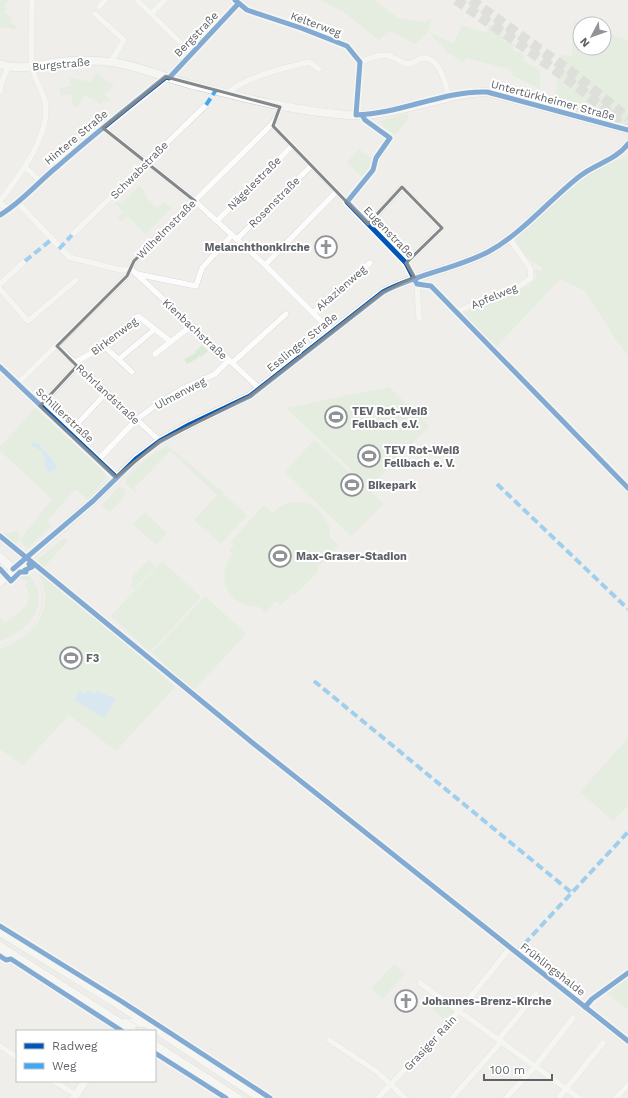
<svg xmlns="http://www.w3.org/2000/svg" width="628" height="1098" viewBox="0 0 628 1098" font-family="'Work Sans',sans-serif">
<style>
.green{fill:#d8ebd6}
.water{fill:#bfe0f9}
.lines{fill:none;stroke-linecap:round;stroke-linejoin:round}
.highway-tunnel{stroke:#cbcbca;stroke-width:10;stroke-dasharray:10 5;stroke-linecap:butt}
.street-casing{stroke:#cbcccc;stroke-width:6}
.secondary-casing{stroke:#cacacb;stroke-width:9}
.street{stroke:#fdfcfc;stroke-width:5.5}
.secondary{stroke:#fdfcfc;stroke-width:8}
.tram{stroke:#e4e4e4;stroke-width:1}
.quiet{stroke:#3fa9f5;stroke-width:4;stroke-dasharray:8 4;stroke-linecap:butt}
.cycleway-casing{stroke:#fff;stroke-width:8}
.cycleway{stroke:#0057b8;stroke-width:5}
.marked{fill:none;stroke:#84888a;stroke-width:3;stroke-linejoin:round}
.labels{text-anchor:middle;stroke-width:4;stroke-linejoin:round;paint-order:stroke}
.street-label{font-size:11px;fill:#5f6368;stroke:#fff}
.poi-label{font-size:11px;font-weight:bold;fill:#5f6368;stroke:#fff;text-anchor:start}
</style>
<rect width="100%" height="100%" fill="#efeeea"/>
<g class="green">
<polygon points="0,0 9,0 5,5 7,8 5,12 12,18 10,21 17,27 14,29 3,27 0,29"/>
<polygon points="321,0 374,0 398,18 424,22 432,19 428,32 415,44 390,31 379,40 342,11"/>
<polygon points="574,21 582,24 580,24 580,48 604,48 604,32 628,40 628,125 555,106 560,55 572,56"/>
<polygon points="489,24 504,29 502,41 514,44 513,50 524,54 523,61 540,70 540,89 512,75 509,69 466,58 463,63 447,52 429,32 454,44 461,25 487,33"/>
<polygon points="97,73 114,86 104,94 110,100 108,102 106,100 101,104 85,95 77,108 74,106 70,94 61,96 59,88 70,86 70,78 91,82"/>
<polygon points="407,113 409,118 395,135 378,122"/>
<polygon points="359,149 374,161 372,168 364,179 347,162"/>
<path d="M626 157H628V356L616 340 585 291 560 279 494 349 461 314 529 285 537 277 534 270 541 271 543 268C530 260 518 253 516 237L578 182 595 171Z"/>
<polygon points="139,186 145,191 146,197 156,207 158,207 164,202 172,208 145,234 128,216 121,221 118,217 123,212 115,203 117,202 121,204"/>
<polygon points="202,345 208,351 201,357 198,355 198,358 187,364 184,359 196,353 195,352"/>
<polygon points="389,387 429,426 370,487 286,408"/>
<polygon points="35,408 100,467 106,476 105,479 87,499 75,489 47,521 51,526 27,548 20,540 14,546 0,534 14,532 16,530 20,534 20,540 52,499 0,451 0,447"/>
<polygon points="314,440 384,504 351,536 285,472"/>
<polygon points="167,445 224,493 200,520 224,494 247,515 221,544 194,520 217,495 170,451 134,488 137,492 136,493 126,484 126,478 141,463"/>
<polygon points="119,486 125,490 125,496 110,512 102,505"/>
<path d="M294 502 307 503 318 509 329 525 330 537 338 545 317 568 319 570 295 595 293 593 281 605 276 601 265 613 260 607C229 608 213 578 233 554L229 550 234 545 230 542 264 505 272 513 282 505Z"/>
<polygon points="145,512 167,533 156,545 133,524"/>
<polygon points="64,538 68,541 43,568 36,561"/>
<polygon points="149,560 156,566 134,589 131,586 133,576"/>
<polygon points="162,561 201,597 150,652 111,616"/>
<path d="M35 566 175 687 116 751 69 715 23 765 0 749V648C38 637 60 603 34 567Z"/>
<path d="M28 573C53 604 30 631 0 641V618L5 623C18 612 38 604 25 585L28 581 17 577 22 574Z"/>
<polygon points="205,596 246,634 193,691 152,653"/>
<polygon points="628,738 628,805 613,821 580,792"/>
<polygon points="394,964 405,974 383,999 371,989"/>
<polygon points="628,975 628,1010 605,992"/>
<polygon points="440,999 456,1010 445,1021 432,1008"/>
</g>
<g class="water">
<path d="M31 442 39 444C44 452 54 458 57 467L54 471 49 472C43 467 46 463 44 456L40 450 32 446Z"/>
<polygon points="87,690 95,694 97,691 116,699 104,718 74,700 79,691 85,694"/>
</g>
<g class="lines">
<g class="highway-tunnel">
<path d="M456 0C515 41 576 81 628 131"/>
<polyline points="471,0 573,73 628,118"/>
</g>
<g class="street-casing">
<g id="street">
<polyline points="137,0 191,53"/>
<polyline points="235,0 247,10 301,28 347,46 360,62 356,115"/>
<polyline points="99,7 105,0"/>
<polyline points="152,13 165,0"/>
<polyline points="95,14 124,40 111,62"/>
<path d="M360 62C368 59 380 53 390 56 396 58 400 62 407 64 414 65 417 58 424 58 440 57 446 86 449 97"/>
<polyline points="169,78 238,4"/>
<polyline points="0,92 1,84 8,67"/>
<path d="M228 93C243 78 287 67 309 62L319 69"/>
<polyline points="272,124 406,263 417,284 431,286 455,312 519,286 531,278 530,268 509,238"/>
<polyline points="103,128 195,201 265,265 331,331"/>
<polyline points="25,167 40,181"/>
<path d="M0 201C19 176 52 134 45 101 42 89 34 79 32 67 30 45 32 22 32 0"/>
<polyline points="18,203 69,257 121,270 131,269 260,389"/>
<polyline points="0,204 10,209"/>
<polyline points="0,215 18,203 57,166 166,77"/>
<polyline points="217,221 292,146"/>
<polyline points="368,224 402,187 442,228 406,263"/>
<polyline points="72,235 206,105"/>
<polyline points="237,239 311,166"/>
<polyline points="265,265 336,192"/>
<polyline points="137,274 196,286 202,268 232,235"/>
<polyline points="0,284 25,261"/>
<polyline points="417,284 419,318"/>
<polyline points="0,289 28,321 76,280"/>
<polyline points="313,313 335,291 370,263"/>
<polyline points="57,346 160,441"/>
<polyline points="104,346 132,372"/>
<polyline points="155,354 191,326"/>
<polyline points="119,359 155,329"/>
<polyline points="74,363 104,346 138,316 170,341"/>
<polyline points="232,363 286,314"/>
<polyline points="0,367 116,477"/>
<polyline points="17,384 127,276 134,261 272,124 278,115 280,107"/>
<polyline points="40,406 77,366"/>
<polyline points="69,433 106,393"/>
<polyline points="98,460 136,420 156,405 182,389 215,374 229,360"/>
<polyline points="502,942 628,1041"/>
<polyline points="0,952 58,990"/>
<polyline points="420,983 579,1098"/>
<polyline points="499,1039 536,994"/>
<polyline points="329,1040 376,1071 405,1098"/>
<polyline points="0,1046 17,1057"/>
<polyline points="155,1053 226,1098"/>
<polyline points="54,1081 76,1095"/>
<polyline points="378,1098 460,1010 510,948"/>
<polyline points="452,1098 502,1041"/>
<polyline points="506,1098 533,1069 573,1018"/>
<polyline points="559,1098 603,1043"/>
<polyline points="616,1098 628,1085"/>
</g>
</g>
<g class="secondary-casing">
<g id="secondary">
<path d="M0 64C18 71 38 65 57 62 75 60 93 60 111 62 140 66 165 78 193 85 244 98 294 111 347 115 378 117 409 107 439 100 455 96 470 92 487 92L628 130"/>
<polyline points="0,557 13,569"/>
<path d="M0 582 93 501 136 459 160 441 189 425 250 396 383 292C417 274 455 269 488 252 523 233 549 200 580 176 595 164 616 160 628 144"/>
<polyline points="0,932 111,1000 260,1098"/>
<polyline points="0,946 133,1031"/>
<polyline points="117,1031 125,1023 144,1023"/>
<polyline points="155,1045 238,1098"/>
<polyline points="74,1098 85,1081"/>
</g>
</g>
<use href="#street" class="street"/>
<use href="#secondary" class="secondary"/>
<g class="tram">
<path d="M0 542C12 552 28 562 36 576 55 607 31 638 0 646"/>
<polyline points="0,938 146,1031"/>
<polyline points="155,1037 250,1098"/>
</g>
<g class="quiet">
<polyline points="206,105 216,90"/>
<polyline points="59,249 72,235"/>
<polyline points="25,261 51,240"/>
<polyline points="497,484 628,609"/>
<polyline points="314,681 572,893"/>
<polyline points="516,953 628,832"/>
</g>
<g class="cycleway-casing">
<g id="cycleway">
<path d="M235 0 247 10 301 28 347 46 360 62 356 115C400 114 445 90 487 92L628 130"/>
<polyline points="362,115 365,120 390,138 376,158 373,170 347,202 406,263 417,284 431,286 628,488"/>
<path d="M0 215C22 202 38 182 58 166 93 135 130 106 166 77L169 78 238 4"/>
<polyline points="0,367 116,477"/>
<polyline points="0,536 254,744 628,1041"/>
<polyline points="0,569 11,581 20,572 26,572 25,570 32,567 29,564 31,563"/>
<path d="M13 569 93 501 136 459 160 441 189 425 250 396 383 292C417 274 455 269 488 252 523 233 549 200 580 176 595 164 616 160 628 144"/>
<polyline points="0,926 121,1001 270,1098"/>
<polyline points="0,956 6,960 11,959 122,1031"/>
<polyline points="585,1007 592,999 628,973"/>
<polyline points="155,1053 226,1098"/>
</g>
</g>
<use href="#cycleway" class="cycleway"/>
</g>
<path d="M0 0H628V1098H0ZM166 77 280 107 273 126 368 224 402 187 442 228 406 263 414 277 383 292 250 396 160 441 116 477 40 406 77 366 57 346 127 276 134 261 195 201 103 128Z" fill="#efeeea" fill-opacity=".55" fill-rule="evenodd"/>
<path class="marked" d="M166 77 280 107 273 126 368 224 402 187 442 228 406 263 414 277 383 292 250 396 160 441 116 477 40 406 77 366 57 346 127 276 134 261 195 201 103 128Z"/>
<defs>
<g id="church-ring" transform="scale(1.15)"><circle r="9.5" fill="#fff" stroke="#919496" stroke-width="1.5"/><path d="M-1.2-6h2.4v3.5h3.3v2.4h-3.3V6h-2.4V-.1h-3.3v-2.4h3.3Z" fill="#919496"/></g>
<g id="stadium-ring" transform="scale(1.15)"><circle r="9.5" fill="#fff" stroke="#919496" stroke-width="1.5"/><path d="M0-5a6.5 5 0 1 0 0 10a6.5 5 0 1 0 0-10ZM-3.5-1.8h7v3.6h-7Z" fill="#919496"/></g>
</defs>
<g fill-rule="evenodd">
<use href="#church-ring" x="326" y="247"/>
<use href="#stadium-ring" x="336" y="417"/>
<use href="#stadium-ring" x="369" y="456"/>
<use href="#stadium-ring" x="352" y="485"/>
<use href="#stadium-ring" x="280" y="556"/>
<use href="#stadium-ring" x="71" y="658"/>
<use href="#church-ring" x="406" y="1001"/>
</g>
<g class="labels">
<g class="street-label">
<text transform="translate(316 24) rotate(20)" y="4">Kelterweg</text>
<text transform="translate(196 34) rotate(-46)" y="4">Bergstraße</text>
<text transform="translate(61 64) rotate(-5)" y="4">Burgstraße</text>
<text transform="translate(553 100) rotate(15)" y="4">Untertürkheimer Straße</text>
<text transform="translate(76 137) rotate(-40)" y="4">Hintere Straße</text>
<text transform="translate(139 170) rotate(-45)" y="4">Schwabstraße</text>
<text transform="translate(254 183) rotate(-45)" y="4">Nägelestraße</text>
<text transform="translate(274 202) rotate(-45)" y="4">Rosenstraße</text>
<text transform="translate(166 229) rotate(-45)" y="4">Wilhelmstraße</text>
<text transform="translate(389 232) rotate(46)" y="4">Eugenstraße</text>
<text transform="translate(341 288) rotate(-41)" y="4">Akazienweg</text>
<text transform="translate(494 296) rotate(-22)" y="4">Apfelweg</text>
<text transform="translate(195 329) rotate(43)" y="4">Kienbachstraße</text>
<text transform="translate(114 336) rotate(-37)" y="4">Birkenweg</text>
<text transform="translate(302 342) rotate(-39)" y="4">Esslinger Straße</text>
<text transform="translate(180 393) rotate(-28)" y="4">Ulmenweg</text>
<text transform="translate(108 394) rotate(43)" y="4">Rohrlandstraße</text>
<text transform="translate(65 415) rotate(43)" y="4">Schillerstraße</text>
<text transform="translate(553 969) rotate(38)" y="4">Frühlingshalde</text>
<text transform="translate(430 1043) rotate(-47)" y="4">Grasiger Rain</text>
</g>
<g class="poi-label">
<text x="310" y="251" text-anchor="end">Melanchthonkirche</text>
<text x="352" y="415">TEV Rot-Weiß<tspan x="352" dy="13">Fellbach e.V.</tspan></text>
<text x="384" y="454">TEV Rot-Weiß<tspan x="384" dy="13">Fellbach e. V.</tspan></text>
<text x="368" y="489">Bikepark</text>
<text x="296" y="560">Max-Graser-Stadion</text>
<text x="86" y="662">F3</text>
<text x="422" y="1005">Johannes-Brenz-Kirche</text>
</g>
</g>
<rect x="16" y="1030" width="140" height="52" fill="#ffffff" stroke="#bfc1c3"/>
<rect x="24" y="1043" width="20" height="6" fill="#0057b8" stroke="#bfc1c3"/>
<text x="52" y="1050" font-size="12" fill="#5f6368">Radweg</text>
<rect x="24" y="1063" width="20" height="6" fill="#3fa9f5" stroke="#bfc1c3"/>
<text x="52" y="1070" font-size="12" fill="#5f6368">Weg</text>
<g transform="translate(592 36) rotate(229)"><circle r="19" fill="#ffffff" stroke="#bfc1c3"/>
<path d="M0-3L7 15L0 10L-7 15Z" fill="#919496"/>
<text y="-6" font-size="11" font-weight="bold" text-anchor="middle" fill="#5f6368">N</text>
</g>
<path d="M484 1074v6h68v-6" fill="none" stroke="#5f6368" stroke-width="2"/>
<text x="490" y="1074" font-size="12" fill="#5f6368" stroke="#ffffff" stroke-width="3" paint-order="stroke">100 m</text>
</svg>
